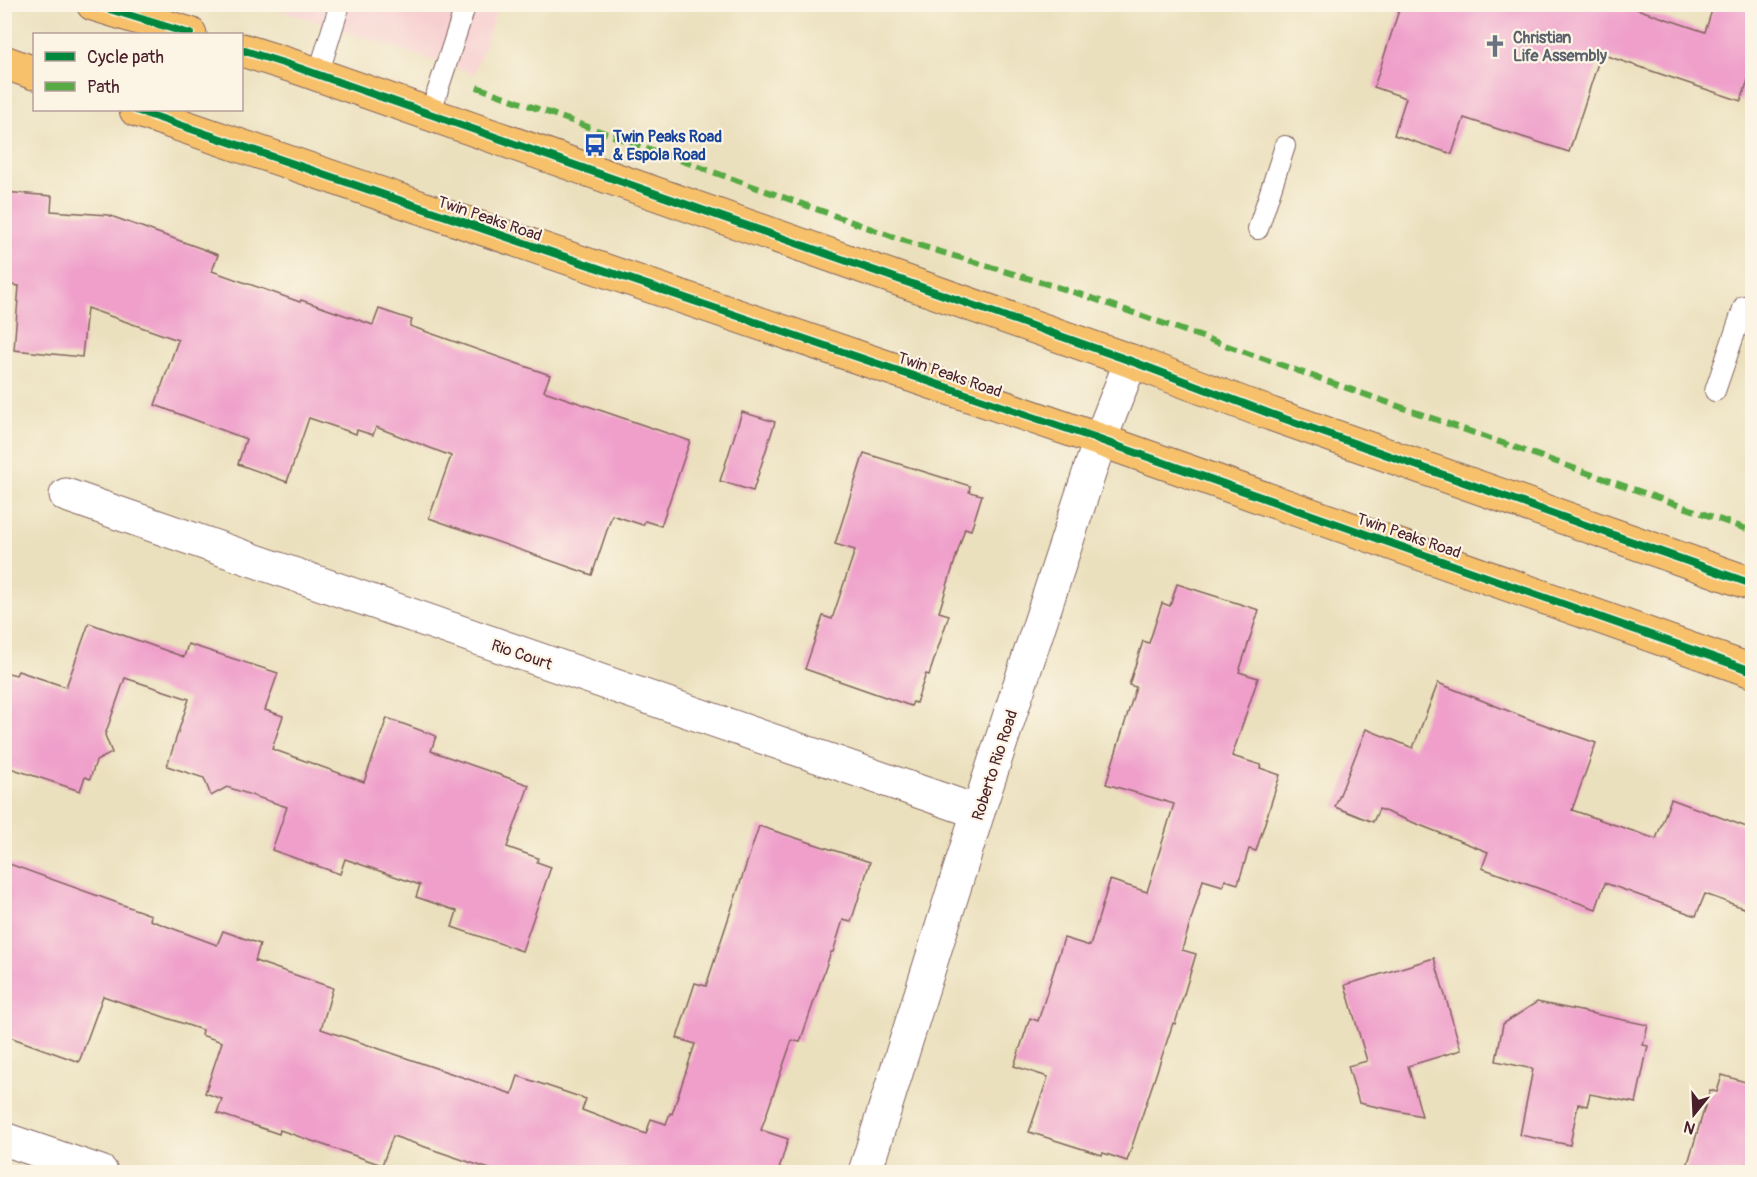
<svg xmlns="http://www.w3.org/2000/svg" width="1757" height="1177" viewBox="0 0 1757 1177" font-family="Pangolin,sans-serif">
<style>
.built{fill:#f7cfd0}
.building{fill:#ef9fca}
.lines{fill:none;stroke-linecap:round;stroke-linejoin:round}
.service-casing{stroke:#82635e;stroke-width:22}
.minor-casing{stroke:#82635e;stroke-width:35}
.primary-casing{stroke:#82635e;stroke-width:35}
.service{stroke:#fff;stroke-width:20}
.minor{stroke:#fff;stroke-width:33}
.primary{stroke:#f6c16b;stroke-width:33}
.quiet{stroke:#57aa44;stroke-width:6;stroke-dasharray:12 6;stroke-linecap:butt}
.cycleway-casing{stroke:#fcf5e5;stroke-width:11}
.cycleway{stroke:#00873e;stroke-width:8}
.labels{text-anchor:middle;stroke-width:4.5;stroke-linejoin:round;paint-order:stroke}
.worship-label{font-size:16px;font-weight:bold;fill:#5b616d;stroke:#fcf5e5;text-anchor:start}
.transit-label{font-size:16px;font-weight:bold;fill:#164399;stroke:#fcf5e5;text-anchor:start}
.street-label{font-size:16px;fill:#4a1f2b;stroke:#fcf5e5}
</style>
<rect width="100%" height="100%" fill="#fcf5e5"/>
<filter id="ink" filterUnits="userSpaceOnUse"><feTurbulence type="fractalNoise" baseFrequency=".0167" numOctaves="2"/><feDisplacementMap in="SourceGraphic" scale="12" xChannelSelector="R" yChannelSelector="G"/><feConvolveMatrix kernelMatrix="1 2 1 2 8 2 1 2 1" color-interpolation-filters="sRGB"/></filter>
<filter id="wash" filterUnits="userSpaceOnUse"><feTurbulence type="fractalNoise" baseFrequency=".008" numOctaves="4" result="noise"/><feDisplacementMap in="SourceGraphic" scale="24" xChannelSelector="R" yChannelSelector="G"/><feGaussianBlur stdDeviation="1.35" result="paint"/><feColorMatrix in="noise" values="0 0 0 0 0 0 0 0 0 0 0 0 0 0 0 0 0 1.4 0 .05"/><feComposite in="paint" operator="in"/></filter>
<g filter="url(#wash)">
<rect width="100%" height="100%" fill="#ebe0bd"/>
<polygon class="built" points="266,5 499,5 474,74"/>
<g id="blocks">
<g class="building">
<polygon points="1401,4 1622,4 1705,32 1714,4 1752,4 1752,68 1741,101 1601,54 1569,152 1464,118 1452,154 1394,135 1406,98 1374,87"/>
<polygon points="4,192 52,196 51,211 108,215 200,248 218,255 212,271 300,302 301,300 373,325 379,309 412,320 410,326 550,375 544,391 690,441 661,526 645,521 643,525 612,515 592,575 429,518 451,456 376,427 373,435 357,430 356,434 309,418 287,482 238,464 246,439 155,405 178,340 87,308 82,357 14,350 19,286 4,284"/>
<polygon points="742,412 775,422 753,491 720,481"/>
<polygon points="864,453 970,486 969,492 982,495 971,530 965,528 939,612 949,615 929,675 926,674 916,703 913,702 911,706 805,669 823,616 832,619 855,550 835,544"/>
<polygon points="1177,584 1259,610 1239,672 1258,678 1232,756 1261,765 1260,768 1280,775 1256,851 1249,849 1238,884 1225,880 1223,886 1203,880 1182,950 1196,954 1175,1024 1173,1023 1127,1161 1103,1153 1102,1155 1029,1132 1048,1077 1014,1066 1030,1018 1038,1021 1064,938 1090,946 1110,880 1147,892 1174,804 1106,784 1136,687 1129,685 1143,641 1149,643 1162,603 1170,606"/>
<polygon points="89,623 184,657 188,644 278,673 265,710 283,716 272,749 364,782 387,718 436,736 431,751 529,785 507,847 538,858 537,862 551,867 522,951 452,927 457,911 416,897 420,885 345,859 340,874 272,850 287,807 227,787 211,796 204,778 167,766 189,699 125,678 105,735 112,753 96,761 90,779 85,777 80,791 4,766 4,672 16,675 18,671 66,687"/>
<polygon points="1438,683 1534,721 1596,743 1572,810 1656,839 1671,799 1752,829 1752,911 1705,894 1696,916 1605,883 1596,909 1482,868 1488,852 1379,809 1373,822 1335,807 1366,729 1413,748"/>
<polygon points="759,826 870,862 851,922 843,920 833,952 831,952 800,1042 792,1040 761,1130 788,1139 778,1173 501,1173 393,1136 382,1165 280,1130 279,1134 217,1113 222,1099 205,1093 222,1042 201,1035 202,1030 103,996 79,1062 4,1035 4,862 151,915 150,920 217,945 223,931 260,944 255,961 333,988 321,1029 512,1094 518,1076 586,1099 582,1110 646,1134 651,1119 666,1124 670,1113 672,1114 695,1044 677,1038 695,983 706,986"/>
<polygon points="1434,958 1461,1050 1408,1066 1422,1116 1359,1103 1348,1066 1367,1061 1345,985"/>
<polygon points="1537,1002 1648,1025 1643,1045 1648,1046 1636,1103 1590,1094 1587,1106 1578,1104 1570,1145 1520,1135 1533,1069 1496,1061 1503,1024"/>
<polygon points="1722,1075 1752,1084 1752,1173 1685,1173 1710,1090 1717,1092"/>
</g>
</g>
</g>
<g filter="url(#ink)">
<use href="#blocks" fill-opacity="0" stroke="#82635e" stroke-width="1.5"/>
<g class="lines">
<g class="service-casing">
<g id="service">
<polyline points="318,75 340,4"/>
<polyline points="430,114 466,4"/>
<polyline points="1258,229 1285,146"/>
<polyline points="1715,391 1744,306"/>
</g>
</g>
<g class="minor-casing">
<g id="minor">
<polyline points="66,495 978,812"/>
<polyline points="4,1139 101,1172"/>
<polyline points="865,1172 978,812 1100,440 1131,361"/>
</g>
</g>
<g class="primary-casing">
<g id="primary">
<polyline points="93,4 190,34"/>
<polyline points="242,50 299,68 1131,361 1271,414 1752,584"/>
<polyline points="4,62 34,73"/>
<polyline points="136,110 1100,440 1752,671"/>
</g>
</g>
<use href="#service" class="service"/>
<use href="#minor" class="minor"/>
<use href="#primary" class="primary"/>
<polyline class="quiet" points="477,87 905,241 1083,295 1752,531"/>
<g class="cycleway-casing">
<g id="cycleway">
<polyline points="93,4 190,34"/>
<polyline points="242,50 299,68 1131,361 1271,414 1752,584"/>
<polyline points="136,110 1100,440 1752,671"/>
</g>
</g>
<use href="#cycleway" class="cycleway"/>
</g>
</g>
<defs>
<g id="church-bare" transform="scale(1.8)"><path d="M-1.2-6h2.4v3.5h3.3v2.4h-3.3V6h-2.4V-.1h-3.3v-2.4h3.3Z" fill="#6b7280" stroke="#fcf5e5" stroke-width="2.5" paint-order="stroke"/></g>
<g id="bus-bare" transform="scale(1.8)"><path d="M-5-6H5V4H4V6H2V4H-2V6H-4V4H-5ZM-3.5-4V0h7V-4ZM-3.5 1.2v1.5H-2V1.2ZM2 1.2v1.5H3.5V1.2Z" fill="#1a4fb4" stroke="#fcf5e5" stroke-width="2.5" paint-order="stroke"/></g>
</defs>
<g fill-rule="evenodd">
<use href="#church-bare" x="1495" y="46"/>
<use href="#bus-bare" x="595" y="145"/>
</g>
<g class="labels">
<g class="worship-label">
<text x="1513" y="43">Christian<tspan x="1513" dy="18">Life Assembly</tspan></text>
</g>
<g class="transit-label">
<text x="613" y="142">Twin Peaks Road<tspan x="613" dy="18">&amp; Espola Road</tspan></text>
</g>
<g class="street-label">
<text transform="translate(490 218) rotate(19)" y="6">Twin Peaks Road</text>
<text transform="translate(950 374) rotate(19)" y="6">Twin Peaks Road</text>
<text transform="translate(1409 535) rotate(19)" y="6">Twin Peaks Road</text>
<text transform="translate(522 654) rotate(19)" y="6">Rio Court</text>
<text transform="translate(994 765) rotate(-72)" y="6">Roberto Rio Road</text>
</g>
</g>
<rect width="1757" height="1177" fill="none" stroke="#fcf5e5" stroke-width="24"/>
<rect x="33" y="33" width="210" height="78" fill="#fcf5e5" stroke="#b59f9b" stroke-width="1.5"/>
<rect x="45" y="52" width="30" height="9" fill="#00873e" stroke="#b59f9b" stroke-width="1.5"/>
<text x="87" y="63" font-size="18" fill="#4a1f2b">Cycle path</text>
<rect x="45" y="82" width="30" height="9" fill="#57aa44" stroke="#b59f9b" stroke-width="1.5"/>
<text x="87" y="93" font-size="18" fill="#4a1f2b">Path</text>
<g transform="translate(1694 1114) rotate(198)" stroke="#fcf5e5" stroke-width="4.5" paint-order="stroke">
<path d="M0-4.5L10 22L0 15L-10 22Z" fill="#4a1f2b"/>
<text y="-9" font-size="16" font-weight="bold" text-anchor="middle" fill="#4a1f2b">N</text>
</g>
</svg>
